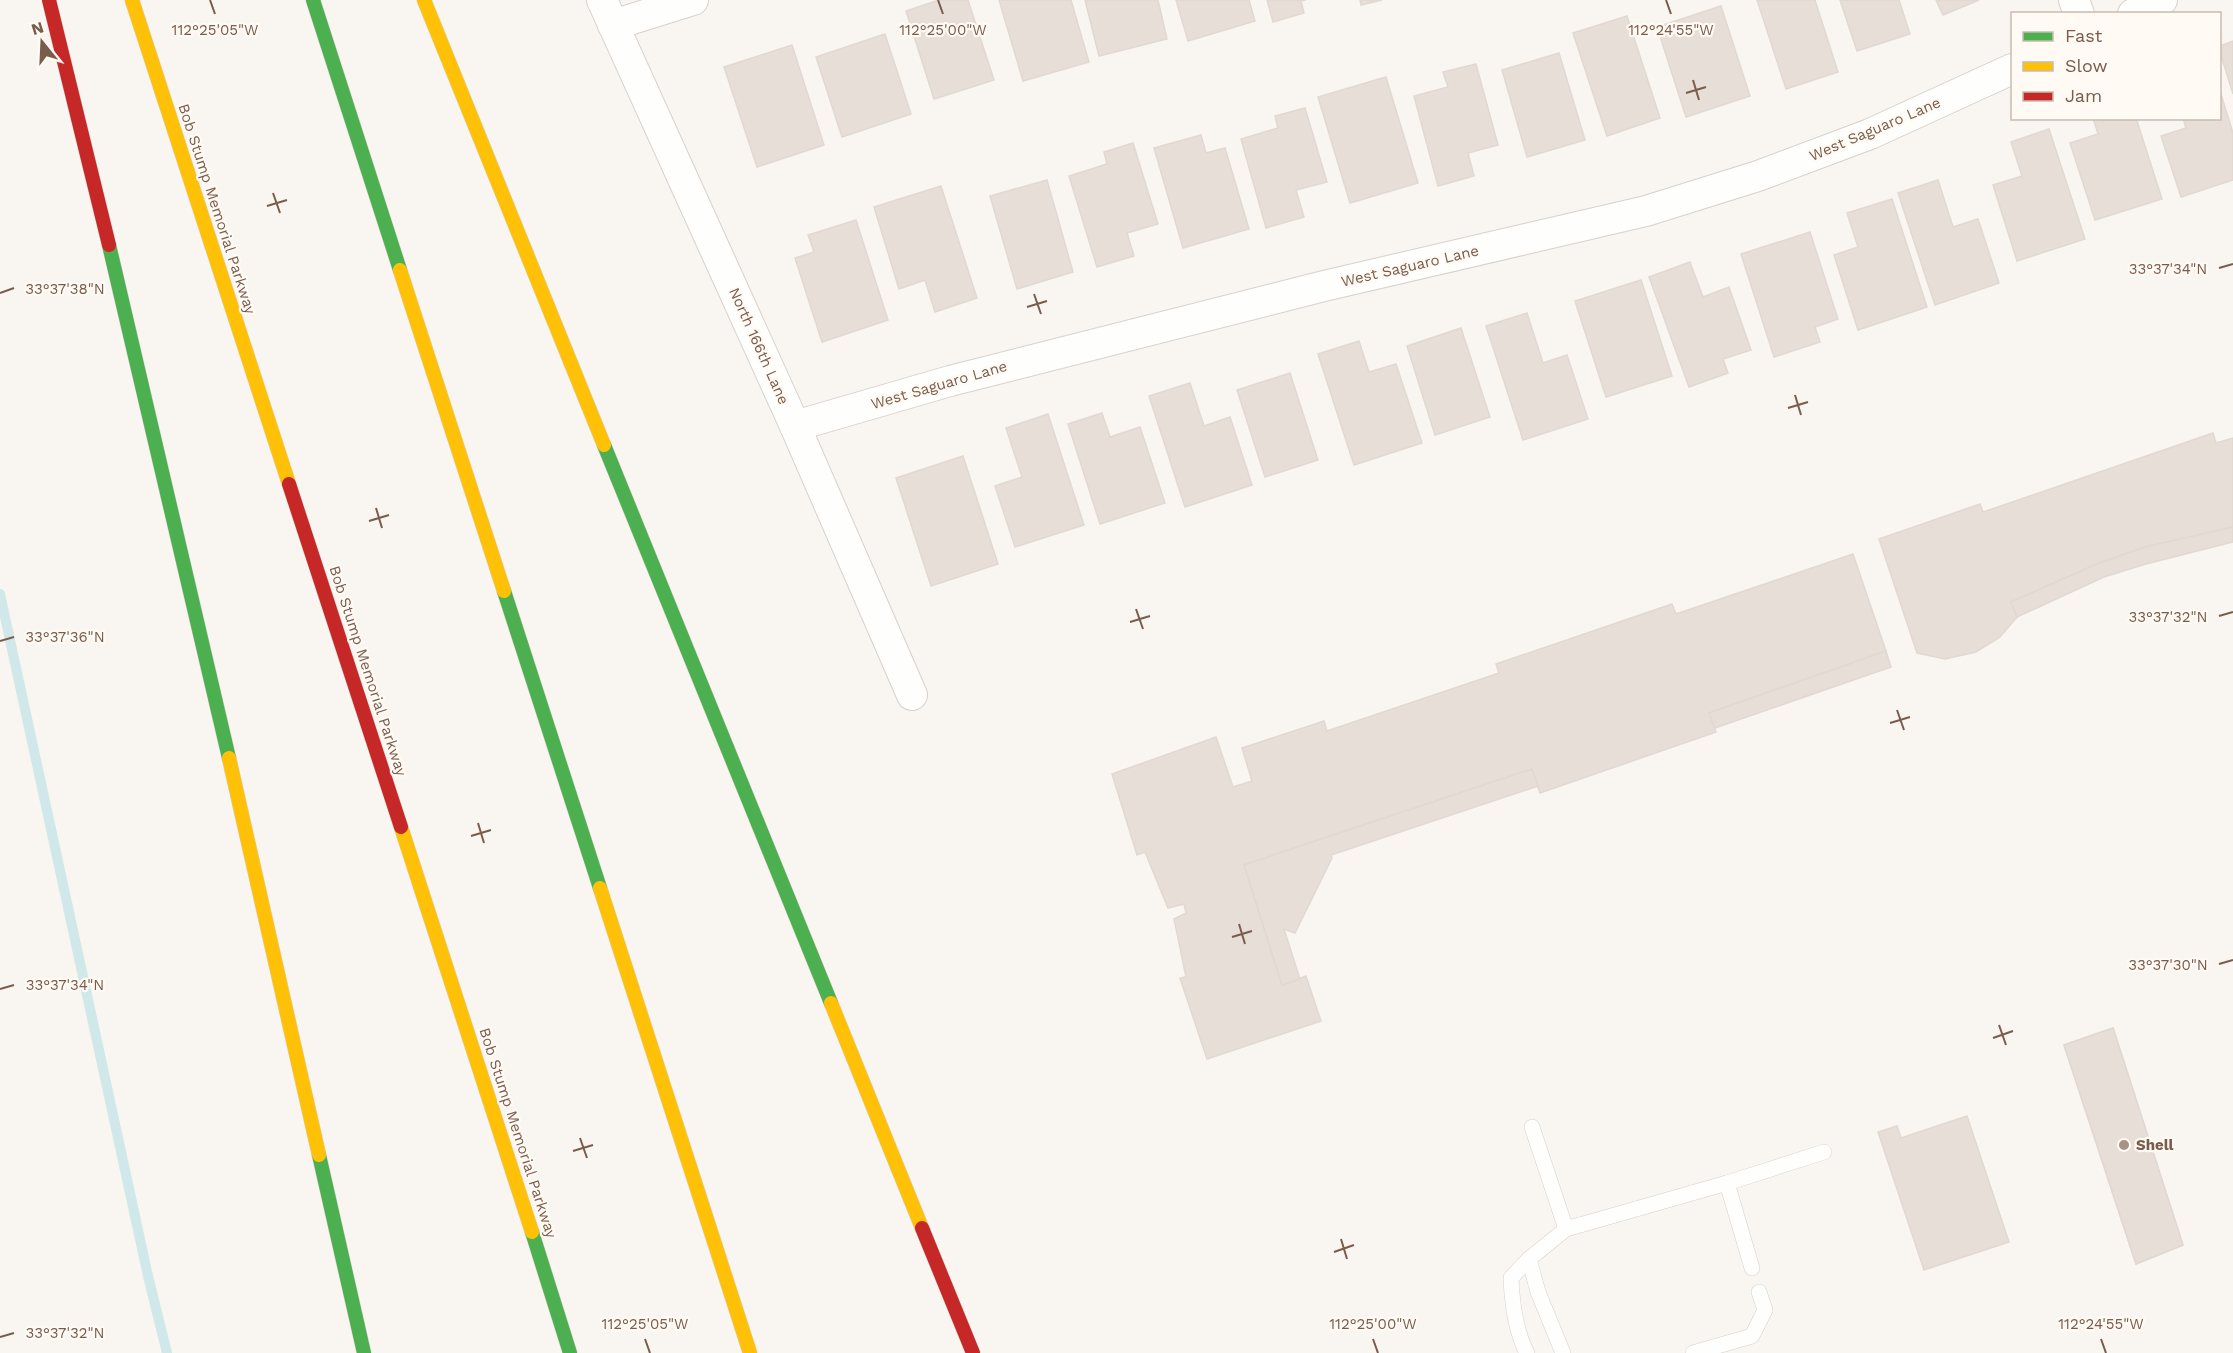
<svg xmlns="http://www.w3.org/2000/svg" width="2233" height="1353" viewBox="0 0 2233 1353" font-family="'Work Sans',sans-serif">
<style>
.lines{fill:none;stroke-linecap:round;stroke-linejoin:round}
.stream{stroke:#d0e8ea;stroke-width:10}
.building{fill:#e6ded7;stroke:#e2d8d2;stroke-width:1.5}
.lane-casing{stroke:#d7d1cb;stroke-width:16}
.street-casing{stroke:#d7d1cb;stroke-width:32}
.fast-casing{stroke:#dad1cc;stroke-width:15}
.slow-casing{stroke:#dad1cc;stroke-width:15}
.jam-casing{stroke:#dad1cc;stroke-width:15}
.lane{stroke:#fefefd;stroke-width:15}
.street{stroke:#fefefd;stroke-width:30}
.fast{stroke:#4caf50;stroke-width:14}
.slow{stroke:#ffc107;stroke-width:14}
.jam{stroke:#c62828;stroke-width:14}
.ticks{fill:none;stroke:#7a5c4d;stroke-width:2}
.poi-dot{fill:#a69286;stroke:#fffaf3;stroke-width:2}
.labels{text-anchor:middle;stroke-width:4.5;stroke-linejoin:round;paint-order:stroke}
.street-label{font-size:15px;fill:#7a5c4d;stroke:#fffaf3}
.poi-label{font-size:15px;font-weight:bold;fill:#7a5c4d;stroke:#fffaf3;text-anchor:start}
.ticks-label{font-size:15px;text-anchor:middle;fill:#7a5c4d;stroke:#fffaf3;stroke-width:4.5;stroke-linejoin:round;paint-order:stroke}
</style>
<rect width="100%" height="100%" fill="#f9f5f0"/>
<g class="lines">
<polyline class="stream" points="0,594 148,1276 167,1353"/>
</g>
<g class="building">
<polygon points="939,0 968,0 994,80 934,99 906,11"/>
<polygon points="999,0 1071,0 1089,62 1023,81"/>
<polygon points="1085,0 1158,0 1167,39 1099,56"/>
<polygon points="1176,0 1249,0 1255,21 1188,41"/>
<polygon points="1267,0 1306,0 1301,1 1304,13 1273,22"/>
<polygon points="1360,0 1382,0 1361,5"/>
<polygon points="1757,0 1815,0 1838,72 1786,89"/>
<polygon points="1840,0 1899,0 1910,34 1857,51"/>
<polygon points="1936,0 1979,0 1943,15"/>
<polygon points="1721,6 1750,96 1686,117 1657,27"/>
<polygon points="1627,16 1660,118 1607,136 1573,33"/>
<polygon points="885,34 911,114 842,137 816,57"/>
<polygon points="2233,41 2233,94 2220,52 2220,46"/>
<polygon points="792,45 824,145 757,167 724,67"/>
<polygon points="1559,53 1585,140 1527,157 1502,70"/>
<polygon points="1476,64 1498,145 1468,153 1474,176 1438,186 1414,96 1448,87 1443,72"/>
<polygon points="1386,77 1418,183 1350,203 1318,97"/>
<polygon points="2220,91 2233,133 2233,180 2181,197 2161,136 2186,128 2183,118 2220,118"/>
<polygon points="1305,108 1327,182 1296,190 1304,217 1266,228 1241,139 1278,128 1275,116"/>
<polygon points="2093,118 2136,118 2162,199 2095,220 2070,143 2098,134"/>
<polygon points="2049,129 2085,239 2017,261 1993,185 2022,176 2011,142"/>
<polygon points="1201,135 1206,153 1225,148 1249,229 1183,248 1154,148"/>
<polygon points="1133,143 1158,224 1127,233 1134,256 1097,267 1069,176 1107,164 1104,152"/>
<polygon points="1047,180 1073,272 1017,289 990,196"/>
<polygon points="1938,180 1953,227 1978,219 1999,283 1935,305 1898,193"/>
<polygon points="941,186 977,298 935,312 925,280 899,289 874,207"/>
<polygon points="1892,199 1927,307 1858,330 1834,255 1858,247 1847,213"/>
<polygon points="856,220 888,320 822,342 795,258 814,252 808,235"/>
<polygon points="1810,232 1838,319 1815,327 1820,342 1774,357 1741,254"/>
<polygon points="1690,262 1703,297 1729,287 1751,350 1723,359 1728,373 1689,387 1649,277"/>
<polygon points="1641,280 1672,376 1606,397 1575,301"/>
<polygon points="1527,313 1543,363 1567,355 1588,419 1523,440 1486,326"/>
<polygon points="1461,328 1490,417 1435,435 1407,346"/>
<polygon points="1359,341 1369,372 1396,364 1422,443 1354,465 1318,354"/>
<polygon points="1290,373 1318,460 1265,477 1237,390"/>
<polygon points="1190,383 1204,426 1230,417 1252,485 1185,507 1149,396"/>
<polygon points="1102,413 1110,437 1140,427 1165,503 1100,524 1068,424"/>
<polygon points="1048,414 1084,525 1015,547 995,486 1022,477 1006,428"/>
<polygon points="2213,433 2216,443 2233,438 2233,527 2145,547 2099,563 2011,602 2017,617 2000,637 1976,652 1945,659 1917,653 1879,539 1980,504 1983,512"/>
<polygon points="963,456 998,564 931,586 896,478"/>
<polygon points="2233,527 2233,542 2146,564 2104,577 2017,617 2011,602 2097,564 2145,547"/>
<polygon points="1853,554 1886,651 1709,713 1716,732 1540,793 1532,769 1244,865 1282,985 1306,976 1321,1021 1207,1059 1180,978 1186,977 1174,919 1186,913 1184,904 1168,908 1145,852 1137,855 1112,774 1216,737 1233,787 1252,781 1242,748 1324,721 1327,731 1499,673 1496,664 1672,604 1676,614"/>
<polygon points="1886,651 1891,667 1715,728 1709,713"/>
<polygon points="1532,769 1538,786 1331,855 1332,858 1295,933 1284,929 1300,979 1282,985 1244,865"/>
<polygon points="2113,1028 2183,1245 2136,1264 2064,1045"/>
<polygon points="2113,1028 2183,1245 2136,1264 2064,1045"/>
<polygon points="1967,1116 2009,1242 1924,1270 1878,1132 1897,1126 1901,1138"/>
</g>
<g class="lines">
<g class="lane-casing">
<g id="lane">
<polyline points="1532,1127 1566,1229 1727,1183 1824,1152"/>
<polyline points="1727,1183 1752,1268"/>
<polyline points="1529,1259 1538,1292 1563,1353"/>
<path d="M1527 1353C1515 1330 1512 1303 1511 1278L1529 1259 1566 1229"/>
<polyline points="1693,1353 1752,1336 1765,1310 1759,1292"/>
</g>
</g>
<g class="street-casing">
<g id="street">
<polyline points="602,0 795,426 912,695"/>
<polyline points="2074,0 2079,14"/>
<polyline points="2133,14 2162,0"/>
<polyline points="613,25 693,0"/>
<polyline points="795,426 950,381 1324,286 1646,211 1758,176 1870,134 2012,69"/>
</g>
</g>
<g class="fast-casing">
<g id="fast">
<polyline points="313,0 400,270"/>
<polyline points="109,245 229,758"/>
<polyline points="604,445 831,1003"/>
<polyline points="504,591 600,888"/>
<polyline points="319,1155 364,1353"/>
<polyline points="532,1232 570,1353"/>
</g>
</g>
<g class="slow-casing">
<g id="slow">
<polyline points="132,0 289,484"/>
<polyline points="424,0 604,445"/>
<polyline points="400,270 504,591"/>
<polyline points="229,758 319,1155"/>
<polyline points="401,827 532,1232"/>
<polyline points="600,888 750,1353"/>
<polyline points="831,1003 922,1228"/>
</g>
</g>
<g class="jam-casing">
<g id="jam">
<polyline points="49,0 109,245"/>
<polyline points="289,484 401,827"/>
<polyline points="922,1228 973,1353"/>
</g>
</g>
<use href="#lane" class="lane"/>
<use href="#street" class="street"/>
<use href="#fast" class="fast"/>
<use href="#slow" class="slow"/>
<use href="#jam" class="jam"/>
</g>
<path class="ticks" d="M210 0 215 14M938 0 943 14M1666 0 1671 14M1693 80 1699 100M1686 93 1706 87M273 193 280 213M267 206 287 200M2219 268 2233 264M0 293 14 288M1034 294 1041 314M1027 307 1047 301M1795 395 1801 415M1788 408 1808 402M376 508 382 528M369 521 389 515M1136 609 1143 629M2219 616 2233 612M1130 622 1150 616M0 641 14 637M1897 710 1904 730M1890 723 1910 717M478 823 484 843M471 836 491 830M1239 924 1245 944M1232 937 1252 931M2219 964 2233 960M0 989 14 985M1999 1025 2006 1045M1993 1038 2013 1031M580 1138 587 1158M573 1151 593 1145M1341 1239 1347 1259M1334 1252 1354 1245M0 1337 14 1333M645 1339 650 1353M1373 1339 1378 1353M2101 1339 2106 1353"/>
<circle class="poi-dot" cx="2124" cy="1145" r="6"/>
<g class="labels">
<g class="street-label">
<text transform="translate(1875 129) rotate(-23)" y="5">West Saguaro Lane</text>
<text transform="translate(217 209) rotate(72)" y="5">Bob Stump Memorial Parkway</text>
<text transform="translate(1410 266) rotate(-13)" y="5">West Saguaro Lane</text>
<text transform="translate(759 346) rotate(66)" y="5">North 166th Lane</text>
<text transform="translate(939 385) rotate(-16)" y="5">West Saguaro Lane</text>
<text transform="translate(368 671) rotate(72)" y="5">Bob Stump Memorial Parkway</text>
<text transform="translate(518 1133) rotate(72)" y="5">Bob Stump Memorial Parkway</text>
</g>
<g class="poi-label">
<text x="2136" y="1150">Shell</text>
</g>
</g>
<g class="ticks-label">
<text x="215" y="35">112°25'05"W</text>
<text x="943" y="35">112°25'00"W</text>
<text x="1671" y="35">112°24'55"W</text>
<text x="2168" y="274">33°37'34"N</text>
<text x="65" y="294">33°37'38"N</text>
<text x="2168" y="622">33°37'32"N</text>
<text x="65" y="642">33°37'36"N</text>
<text x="2168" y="970">33°37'30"N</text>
<text x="65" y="990">33°37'34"N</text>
<text x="645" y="1329">112°25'05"W</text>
<text x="1373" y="1329">112°25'00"W</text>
<text x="2101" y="1329">112°24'55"W</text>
<text x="65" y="1338">33°37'32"N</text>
</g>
<rect x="2011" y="12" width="210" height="108" fill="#fffaf3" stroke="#cabbb1" stroke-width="1.5"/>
<rect x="2023" y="32" width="30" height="9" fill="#4caf50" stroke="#cabbb1" stroke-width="1.5"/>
<text x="2065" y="42" font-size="18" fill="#7a5c4d">Fast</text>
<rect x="2023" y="62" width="30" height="9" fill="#ffc107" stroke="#cabbb1" stroke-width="1.5"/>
<text x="2065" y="72" font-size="18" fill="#7a5c4d">Slow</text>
<rect x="2023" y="92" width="30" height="9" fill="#c62828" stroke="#cabbb1" stroke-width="1.5"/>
<text x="2065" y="102" font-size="18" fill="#7a5c4d">Jam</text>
<g transform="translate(42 42) rotate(342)" stroke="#fffaf3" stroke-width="4.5" paint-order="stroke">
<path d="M0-4.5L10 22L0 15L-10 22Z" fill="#7a5c4d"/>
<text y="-9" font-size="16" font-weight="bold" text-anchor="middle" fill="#7a5c4d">N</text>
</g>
</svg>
